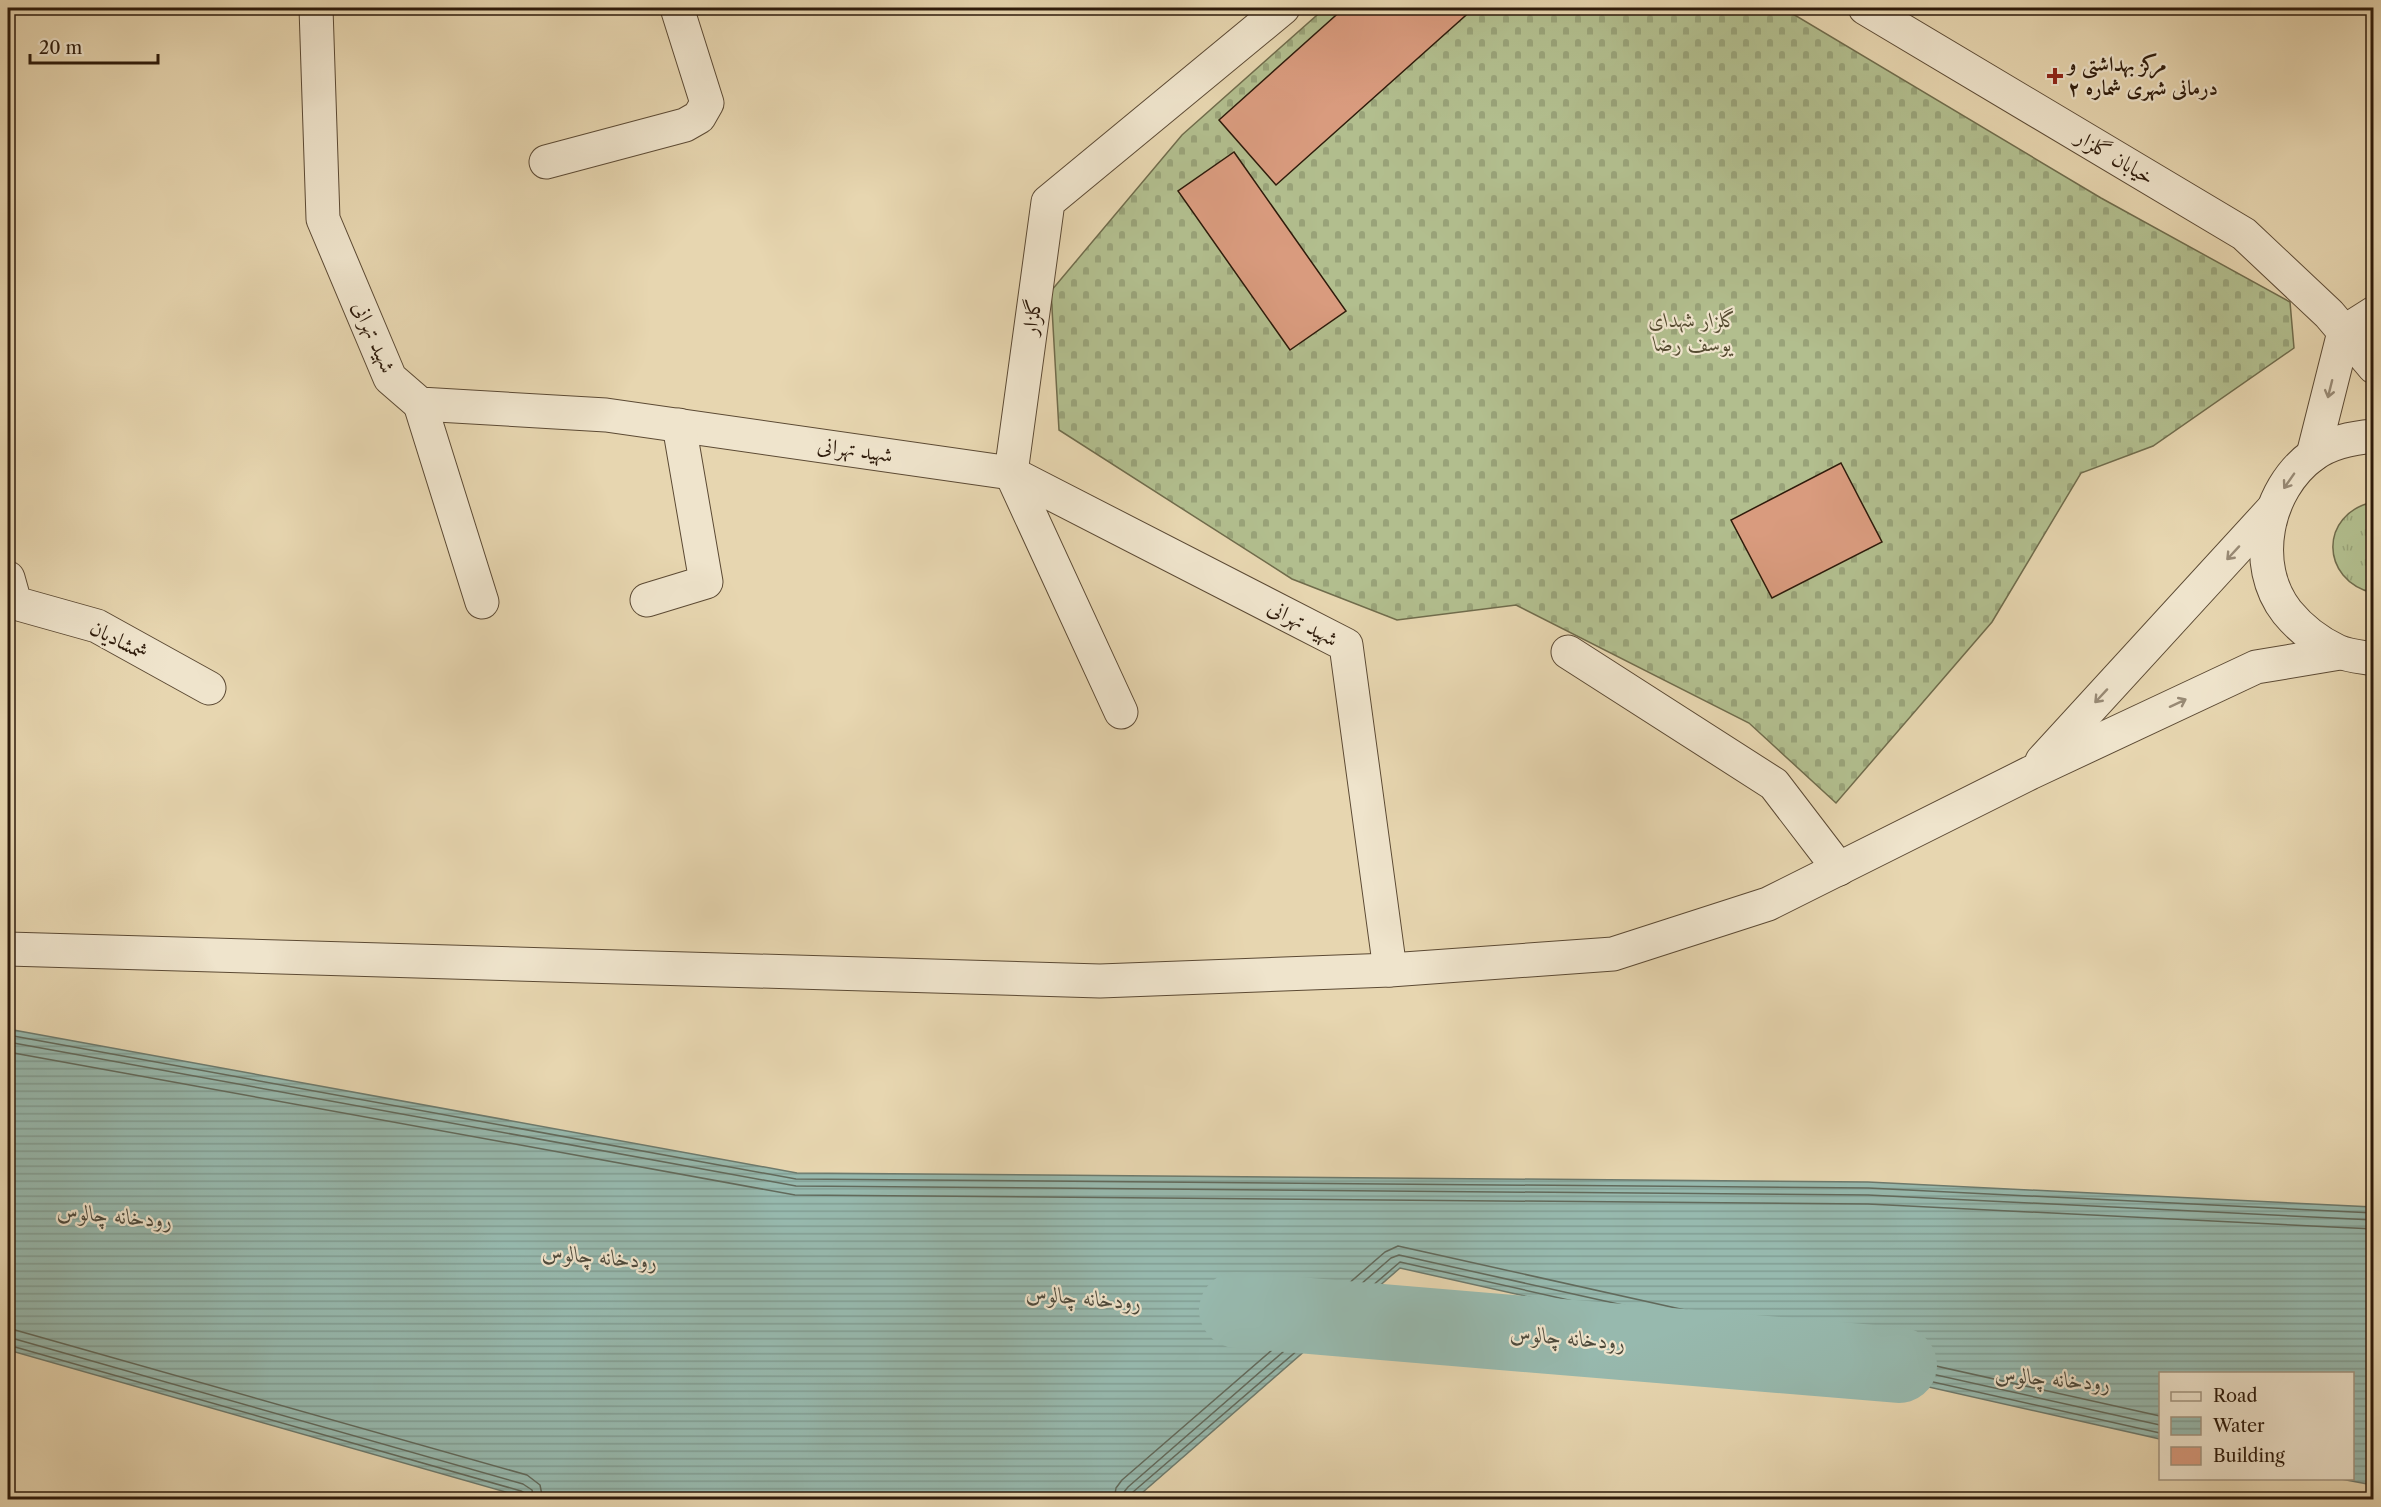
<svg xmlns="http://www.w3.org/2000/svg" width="2381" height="1507" viewBox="0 0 2381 1507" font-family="'Libre Caslon Text',Amiri,serif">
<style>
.grass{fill:url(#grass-tufts);stroke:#706c4c;stroke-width:1.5}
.cemetery{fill:url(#cemetery-stones);stroke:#706c4c;stroke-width:1.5}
.water{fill:url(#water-rules);stroke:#6d7a6d;stroke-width:1.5}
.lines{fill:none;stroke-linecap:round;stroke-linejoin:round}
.shore{stroke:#626a5c;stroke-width:1.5}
.river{stroke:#97b9ae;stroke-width:76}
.building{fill:#d99b7e;stroke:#2e1b0b;stroke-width:1.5}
.minor-casing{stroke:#5c4a34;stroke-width:35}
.minor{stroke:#efe4cc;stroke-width:33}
.oneway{stroke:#988a75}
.poi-dot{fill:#8f2418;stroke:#efe4cc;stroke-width:2}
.labels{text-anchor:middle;stroke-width:4.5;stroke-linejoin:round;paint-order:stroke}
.poi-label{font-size:21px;font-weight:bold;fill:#2e1b0b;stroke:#efe4cc;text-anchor:start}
.street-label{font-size:21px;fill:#2e1b0b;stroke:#efe4cc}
.park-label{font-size:21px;font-style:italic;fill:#564c32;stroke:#efe4cc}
.water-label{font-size:22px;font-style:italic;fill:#4e4a3c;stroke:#efe4cc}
</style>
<defs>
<pattern id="grass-tufts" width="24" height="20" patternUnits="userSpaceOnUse" patternTransform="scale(1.5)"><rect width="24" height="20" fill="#b2be8e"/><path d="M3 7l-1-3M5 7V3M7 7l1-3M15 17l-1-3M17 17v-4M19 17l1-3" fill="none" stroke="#99a379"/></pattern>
<pattern id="cemetery-stones" width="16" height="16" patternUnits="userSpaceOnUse" patternTransform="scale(1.5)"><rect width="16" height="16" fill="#b2be8e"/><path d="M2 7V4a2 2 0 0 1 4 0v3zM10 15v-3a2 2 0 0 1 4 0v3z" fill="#99a379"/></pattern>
<pattern id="water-rules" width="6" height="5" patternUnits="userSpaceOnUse" patternTransform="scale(1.5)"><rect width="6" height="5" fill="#97b9ae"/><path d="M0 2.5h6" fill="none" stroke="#829e94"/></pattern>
</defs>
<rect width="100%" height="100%" fill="#e7d6b0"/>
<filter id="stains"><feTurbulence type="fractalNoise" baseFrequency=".00333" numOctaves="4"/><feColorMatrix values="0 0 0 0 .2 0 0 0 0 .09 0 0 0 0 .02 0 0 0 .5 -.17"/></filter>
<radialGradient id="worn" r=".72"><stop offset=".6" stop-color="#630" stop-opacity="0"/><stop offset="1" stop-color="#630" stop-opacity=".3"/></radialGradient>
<path class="grass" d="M2373 502H2374L2373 593C2320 580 2319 514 2373 502Z"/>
<polygon class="cemetery" points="1325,8 1783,8 2101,198 2290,302 2294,348 2153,446 2081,473 1992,622 1836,803 1749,723 1516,605 1397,620 1292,579 1059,430 1051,291 1182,135"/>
<polygon class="water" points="8,1029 797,1173 1868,1182 2373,1207 2373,1485 2341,1479 2352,1478 2352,1374 2160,1374 2160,1439 1400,1268 1135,1499 530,1499 8,1350"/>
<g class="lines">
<g class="shore">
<polyline points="8,1035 796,1179 1868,1188 2374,1213"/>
<polyline points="8,1042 796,1186 1868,1195 2374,1220"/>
<polyline points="8,1052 795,1195 1868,1204 2374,1229"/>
<polyline points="8,1328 527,1475 540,1485 543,1500"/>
<polyline points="8,1337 523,1484 532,1490 534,1500"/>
<polyline points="8,1345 521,1491 526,1494 527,1500"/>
<polyline points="1114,1500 1116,1488 1122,1480 1385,1252 1398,1246 2160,1416"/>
<polyline points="1123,1500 1124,1492 1128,1487 1391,1258 1399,1255 2160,1425"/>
<polyline points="1131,1500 1133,1492 1400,1262 2160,1433"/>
</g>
<polyline class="river" points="1237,1310 1899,1365"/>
</g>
<g class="building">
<polygon points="1344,8 1474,8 1276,185 1219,120"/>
<polygon points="1234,152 1346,311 1290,350 1178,191"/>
<polygon points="1841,463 1882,542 1772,598 1731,520"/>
</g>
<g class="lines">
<g class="minor-casing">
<g id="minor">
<polyline points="316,8 323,219 390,378 420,404 606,415 1011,473 1346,645 1390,970"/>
<polyline points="1865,8 2244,234 2329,314 2374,367"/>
<polyline points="546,162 685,125 699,117 707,103 677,8"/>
<polyline points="420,404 482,602"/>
<path d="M2374 436C2352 438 2330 442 2313 455 2266 489 2250 565 2287 612 2301 629 2318 642 2337 651 2348 656 2362 657 2374 659"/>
<polyline points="2313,455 2344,332 2374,313"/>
<polyline points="8,578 15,603 97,626 209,688"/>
<polyline points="647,600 706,582 679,425"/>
<polyline points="1568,652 1774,784 1839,869"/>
<polyline points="1121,712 1011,473 1048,202 1283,8"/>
<polyline points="2042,761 2272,510"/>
<polyline points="8,949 1100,981 1390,970 1613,954 1768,904 2030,773 2256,667 2340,653"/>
</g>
</g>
<use href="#minor" class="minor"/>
</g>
<defs><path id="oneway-shaft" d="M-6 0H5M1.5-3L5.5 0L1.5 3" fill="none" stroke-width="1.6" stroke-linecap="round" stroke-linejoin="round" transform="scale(1.5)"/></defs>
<g class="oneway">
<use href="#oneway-shaft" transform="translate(2330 389) rotate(104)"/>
<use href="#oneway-shaft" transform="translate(2289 481) rotate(125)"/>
<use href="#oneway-shaft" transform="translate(2233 553) rotate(133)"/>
<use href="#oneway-shaft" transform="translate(2101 696) rotate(133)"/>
<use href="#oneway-shaft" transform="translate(2178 703) rotate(-25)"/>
</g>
<path class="poi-dot" d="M2052 67h6v6h6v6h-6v6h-6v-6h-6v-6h6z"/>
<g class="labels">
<g class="poi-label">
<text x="2068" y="71">مرکز بهداشتی و<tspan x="2068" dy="24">درمانی شهری شماره ۲</tspan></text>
</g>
<g class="street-label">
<text transform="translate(2115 157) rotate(31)" y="7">خیابان گلزار</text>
<text transform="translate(1032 317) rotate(-82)" y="7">گلزار</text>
<text transform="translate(374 337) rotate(66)" y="7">شهید تهرانی</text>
<text transform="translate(855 450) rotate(8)" y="7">شهید تهرانی</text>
<text transform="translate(1303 623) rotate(28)" y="7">شهید تهرانی</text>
<text transform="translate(119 640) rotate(27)" y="7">شمشادیان</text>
</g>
<g class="park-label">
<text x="1693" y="327">گلزار شهدای<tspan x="1693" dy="24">یوسف رضا</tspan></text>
</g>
<g class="water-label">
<text transform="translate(115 1215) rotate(5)" y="8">رودخانه چالوس</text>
<text transform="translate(600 1256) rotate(5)" y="8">رودخانه چالوس</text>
<text transform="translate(1084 1297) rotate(5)" y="8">رودخانه چالوس</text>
<text transform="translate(1568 1337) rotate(5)" y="8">رودخانه چالوس</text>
<text transform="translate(2053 1378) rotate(5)" y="8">رودخانه چالوس</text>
</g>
</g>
<rect width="2381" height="1507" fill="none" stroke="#e7d6b0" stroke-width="30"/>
<rect x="9" y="9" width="2363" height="1489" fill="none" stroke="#2e1b0b" stroke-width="3"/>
<rect x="15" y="15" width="2351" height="1477" fill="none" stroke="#2e1b0b" stroke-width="1.5"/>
<rect x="2159" y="1372" width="195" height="108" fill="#efe4cc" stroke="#a2947f" stroke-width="1.5"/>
<rect x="2171" y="1392" width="30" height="9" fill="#efe4cc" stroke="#a2947f" stroke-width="1.5"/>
<text x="2213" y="1402" font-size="18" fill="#2e1b0b">Road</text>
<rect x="2171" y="1417" width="30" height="18" fill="url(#water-rules)" stroke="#a2947f" stroke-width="1.5"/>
<text x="2213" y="1432" font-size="18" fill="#2e1b0b">Water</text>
<rect x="2171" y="1447" width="30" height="18" fill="#d99b7e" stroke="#a2947f" stroke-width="1.5"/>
<text x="2213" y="1462" font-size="18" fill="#2e1b0b">Building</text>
<path d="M30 54v9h128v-9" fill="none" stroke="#2e1b0b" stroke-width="3"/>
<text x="39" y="54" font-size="18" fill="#2e1b0b" stroke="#efe4cc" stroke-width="4.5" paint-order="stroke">20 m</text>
<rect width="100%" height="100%" filter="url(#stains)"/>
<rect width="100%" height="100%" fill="url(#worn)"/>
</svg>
